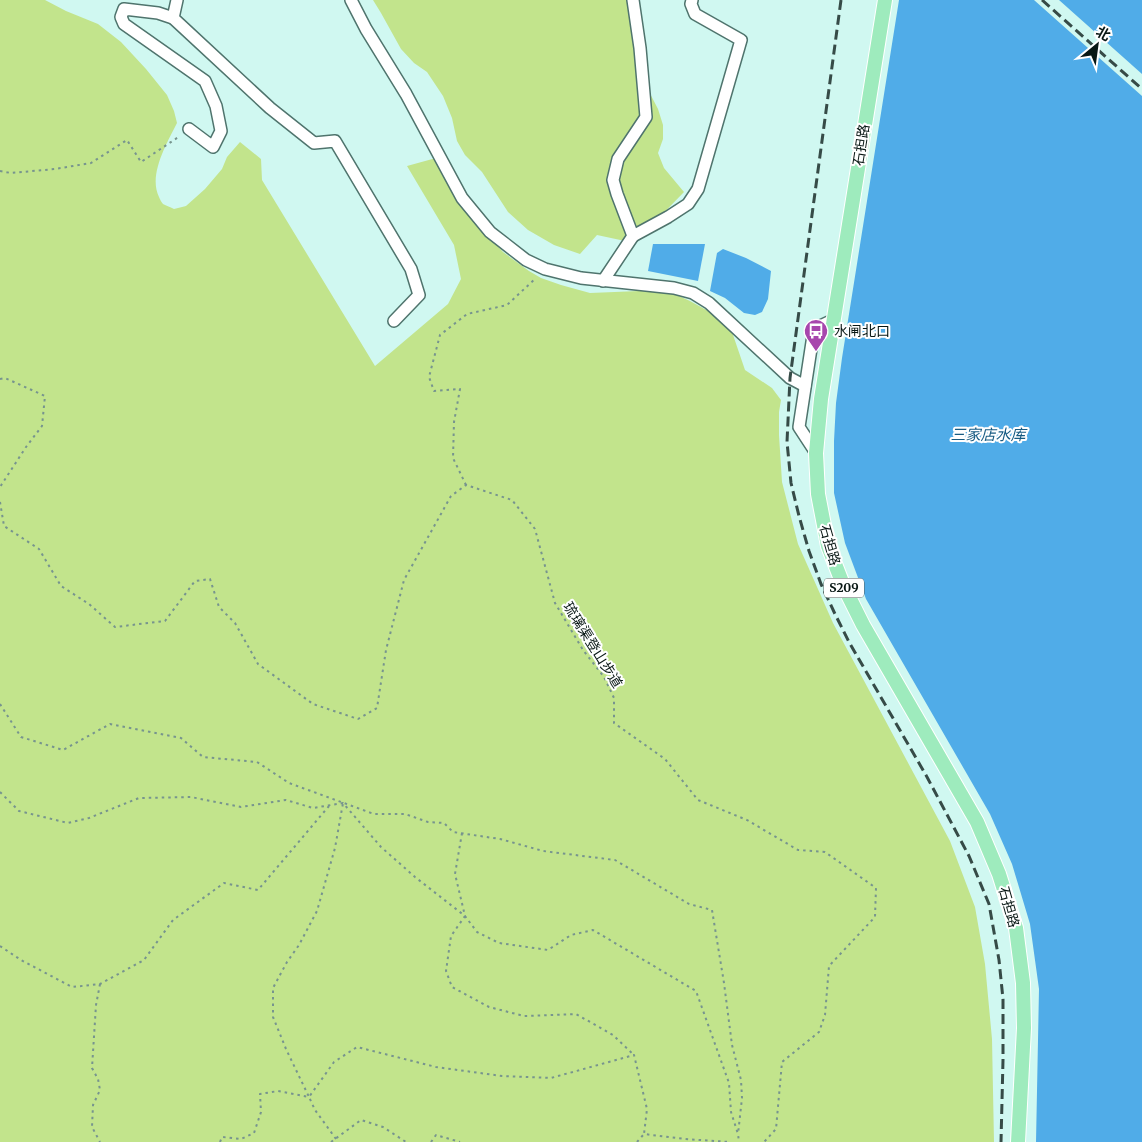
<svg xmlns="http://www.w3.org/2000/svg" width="1142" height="1142" viewBox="0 0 1142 1142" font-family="Merriweather,'Noto Sans SC',serif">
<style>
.green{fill:#c2e48c}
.water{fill:#50ace8}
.pier{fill:#d0f8f1}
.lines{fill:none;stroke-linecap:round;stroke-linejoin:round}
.minor-casing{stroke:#4f746d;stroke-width:14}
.major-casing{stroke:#fff;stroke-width:16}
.path{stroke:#77948e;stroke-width:2;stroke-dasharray:2.5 4;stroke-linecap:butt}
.minor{stroke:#fff;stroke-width:11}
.major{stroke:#9eebbd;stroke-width:14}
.rail{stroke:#364b47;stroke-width:3;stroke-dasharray:10 5;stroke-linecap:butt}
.labels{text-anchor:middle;stroke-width:4;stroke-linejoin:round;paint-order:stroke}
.shield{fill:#fff;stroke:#525d5a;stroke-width:1}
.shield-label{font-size:12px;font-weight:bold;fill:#081714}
.street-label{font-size:14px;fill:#081714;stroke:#fff}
.poi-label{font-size:14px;fill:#081714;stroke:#fff;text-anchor:start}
.water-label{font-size:15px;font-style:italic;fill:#175b82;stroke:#fff}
</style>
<rect width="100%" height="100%" fill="#d0f8f1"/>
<g class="green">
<path d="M0 0H45L66 11 98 24 121 42 146 69 167 95 174 111 177 123C167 143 148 175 159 197 160 199 161 202 163 204 166 206 171 207 174 209L186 206 205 189 222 169 227 157 240 142 261 159 262 180 375 366 448 304 461 279 454 245 407 166 436 158 476 222 503 252 529 271 541 278 561 285 590 293 639 291 659 287 690 301 719 317 731 329 745 370 772 388 781 400 779 412V435L782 482 798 544 833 623 950 841 975 907 985 964 992 1039 994 1142H0Z"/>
<polygon points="373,0 633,0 643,80 658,109 663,125 663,139 658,153 664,168 684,192 648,229 625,241 597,235 580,254 554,245 528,230 508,212 482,172 465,155 457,141 452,118 443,96 427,72 414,63 401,49 381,13"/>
</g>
<g class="water">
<polygon points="899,0 1142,0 1142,1142 1036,1142 1039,989 1030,924 1012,864 990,814 866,599 845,543 834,493 834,441 836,403 842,358"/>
<polygon points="653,244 705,244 698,281 648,271"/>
<polygon points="723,249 746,258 771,271 768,299 762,312 755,315 744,313 725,298 710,291 717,253"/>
</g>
<polygon class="pier" points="1034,0 1059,0 1142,74 1142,96"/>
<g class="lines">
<g class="minor-casing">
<g id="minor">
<polyline points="177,0 173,18 270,108 314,143 335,141 411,269 419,295 394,321"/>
<polyline points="351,0 366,29 406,94 462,198 490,232 526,260 545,269 581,278 674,288 693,293 709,303 790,378 805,386"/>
<polyline points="173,18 158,13 124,9 121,17 124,24 205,81 216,106 221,131 213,147 189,129"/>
<polyline points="633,236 668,217 688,204 698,189 741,40 695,14 691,4 692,0"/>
<polyline points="603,281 633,236 617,194 613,180 618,159 646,117 640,48 633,0"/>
<polyline points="816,453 799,427 814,329 833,320"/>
</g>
</g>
<g class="major-casing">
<polyline id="major" points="885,0 821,399 816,453 818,494 828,546 844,587 863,625 977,822 999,874 1016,928 1023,983 1024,1028 1018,1142"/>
</g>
<g class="path">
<polyline points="0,171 11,173 55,169 91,163 127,140 141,162 180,136"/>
<polyline points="0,379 5,378 45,396 42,426 26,447 0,487"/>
<polyline points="466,485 453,458 454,422 460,389 434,391 429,377 440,335 467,314 507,305 536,278"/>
<polyline points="0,502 4,526 39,549 61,586 89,604 115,627 165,621 195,581 210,579 219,607 235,623 258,664 313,704 358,719 377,708 386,650 404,580 451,496 466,485 512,500 535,529 555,603 583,650 604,677 614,698 614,723 665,759 698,800 747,820 798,850 825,852 876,888 875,917 829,966 825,1015 819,1032 782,1062 776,1129 764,1142"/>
<polyline points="0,704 21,737 63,750 110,724 181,738 203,757 257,762 289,783 374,814 405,814 428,822 444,823 453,832 500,839 543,851 615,860 689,904 712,910 724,983 732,1045 741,1080 742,1098 738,1134"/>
<polyline points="0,792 19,811 68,823 89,818 139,798 191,797 241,807 286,800 313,808 343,803 381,847 415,877 465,916 477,932 499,943 548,950 571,935 593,930 696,991 729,1083 731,1112 738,1134 739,1142"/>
<polyline points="462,833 455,874 465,916 451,936 446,971 452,987 489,1007 524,1016 576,1014 613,1035 634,1055"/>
<polyline points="0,946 21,960 72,987 100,984 144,960 173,920 224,883 258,890 329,806"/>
<polyline points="100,984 96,1005 92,1068 98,1079 100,1090 93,1105 92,1127 100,1142"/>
<polyline points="336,1139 315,1110 309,1097 334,1062 357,1047 436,1067 502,1076 551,1078 634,1055 647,1109 644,1134 685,1139 730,1142"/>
<polyline points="220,1142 222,1137 241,1139 254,1133 261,1112 260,1094 278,1091 309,1097 286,1049 273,1017 273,988 287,962 299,945 317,911 335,848 343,803"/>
<polyline points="331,1142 361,1120 383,1127 406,1142"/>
<polyline points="431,1142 436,1135 460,1142"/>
<polyline points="637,1142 644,1134"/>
</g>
<use href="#minor" class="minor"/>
<use href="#major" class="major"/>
<g class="rail">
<polyline points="841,0 790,378 787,442 791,483 799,516 809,551 821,584 835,614 849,642 927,777 969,856 989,904 999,960 1003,999 1003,1060 1001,1142"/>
<polyline points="1042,0 1142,89"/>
</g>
</g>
<defs>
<g id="bus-pin" transform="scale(1.25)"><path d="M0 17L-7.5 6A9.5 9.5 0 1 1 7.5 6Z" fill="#a746ad" stroke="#fff"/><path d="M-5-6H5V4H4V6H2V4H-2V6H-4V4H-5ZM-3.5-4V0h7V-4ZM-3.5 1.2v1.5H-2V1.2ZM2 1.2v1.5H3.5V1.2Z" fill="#fff"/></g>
</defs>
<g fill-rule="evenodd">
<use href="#bus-pin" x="816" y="331"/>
</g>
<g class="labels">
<rect class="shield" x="824" y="578.5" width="40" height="19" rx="4"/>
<g class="shield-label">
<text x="844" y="592">S209</text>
</g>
<g class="street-label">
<text transform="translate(861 145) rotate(-81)" y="5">石担路</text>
<text transform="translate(830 545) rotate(74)" y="5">石担路</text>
<text transform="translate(593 645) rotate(58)" y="5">琉璃渠登山步道</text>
<text transform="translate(1009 907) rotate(74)" y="5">石担路</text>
</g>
<g class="poi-label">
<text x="834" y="336">水闸北口</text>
</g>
<g class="water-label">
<text x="988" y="440">三家店水库</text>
</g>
</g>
<g transform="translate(1097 45) rotate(29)" stroke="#ffffff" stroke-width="4" paint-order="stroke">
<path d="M0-4L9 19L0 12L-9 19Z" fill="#081714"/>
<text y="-8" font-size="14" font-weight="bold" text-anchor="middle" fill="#081714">北</text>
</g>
</svg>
